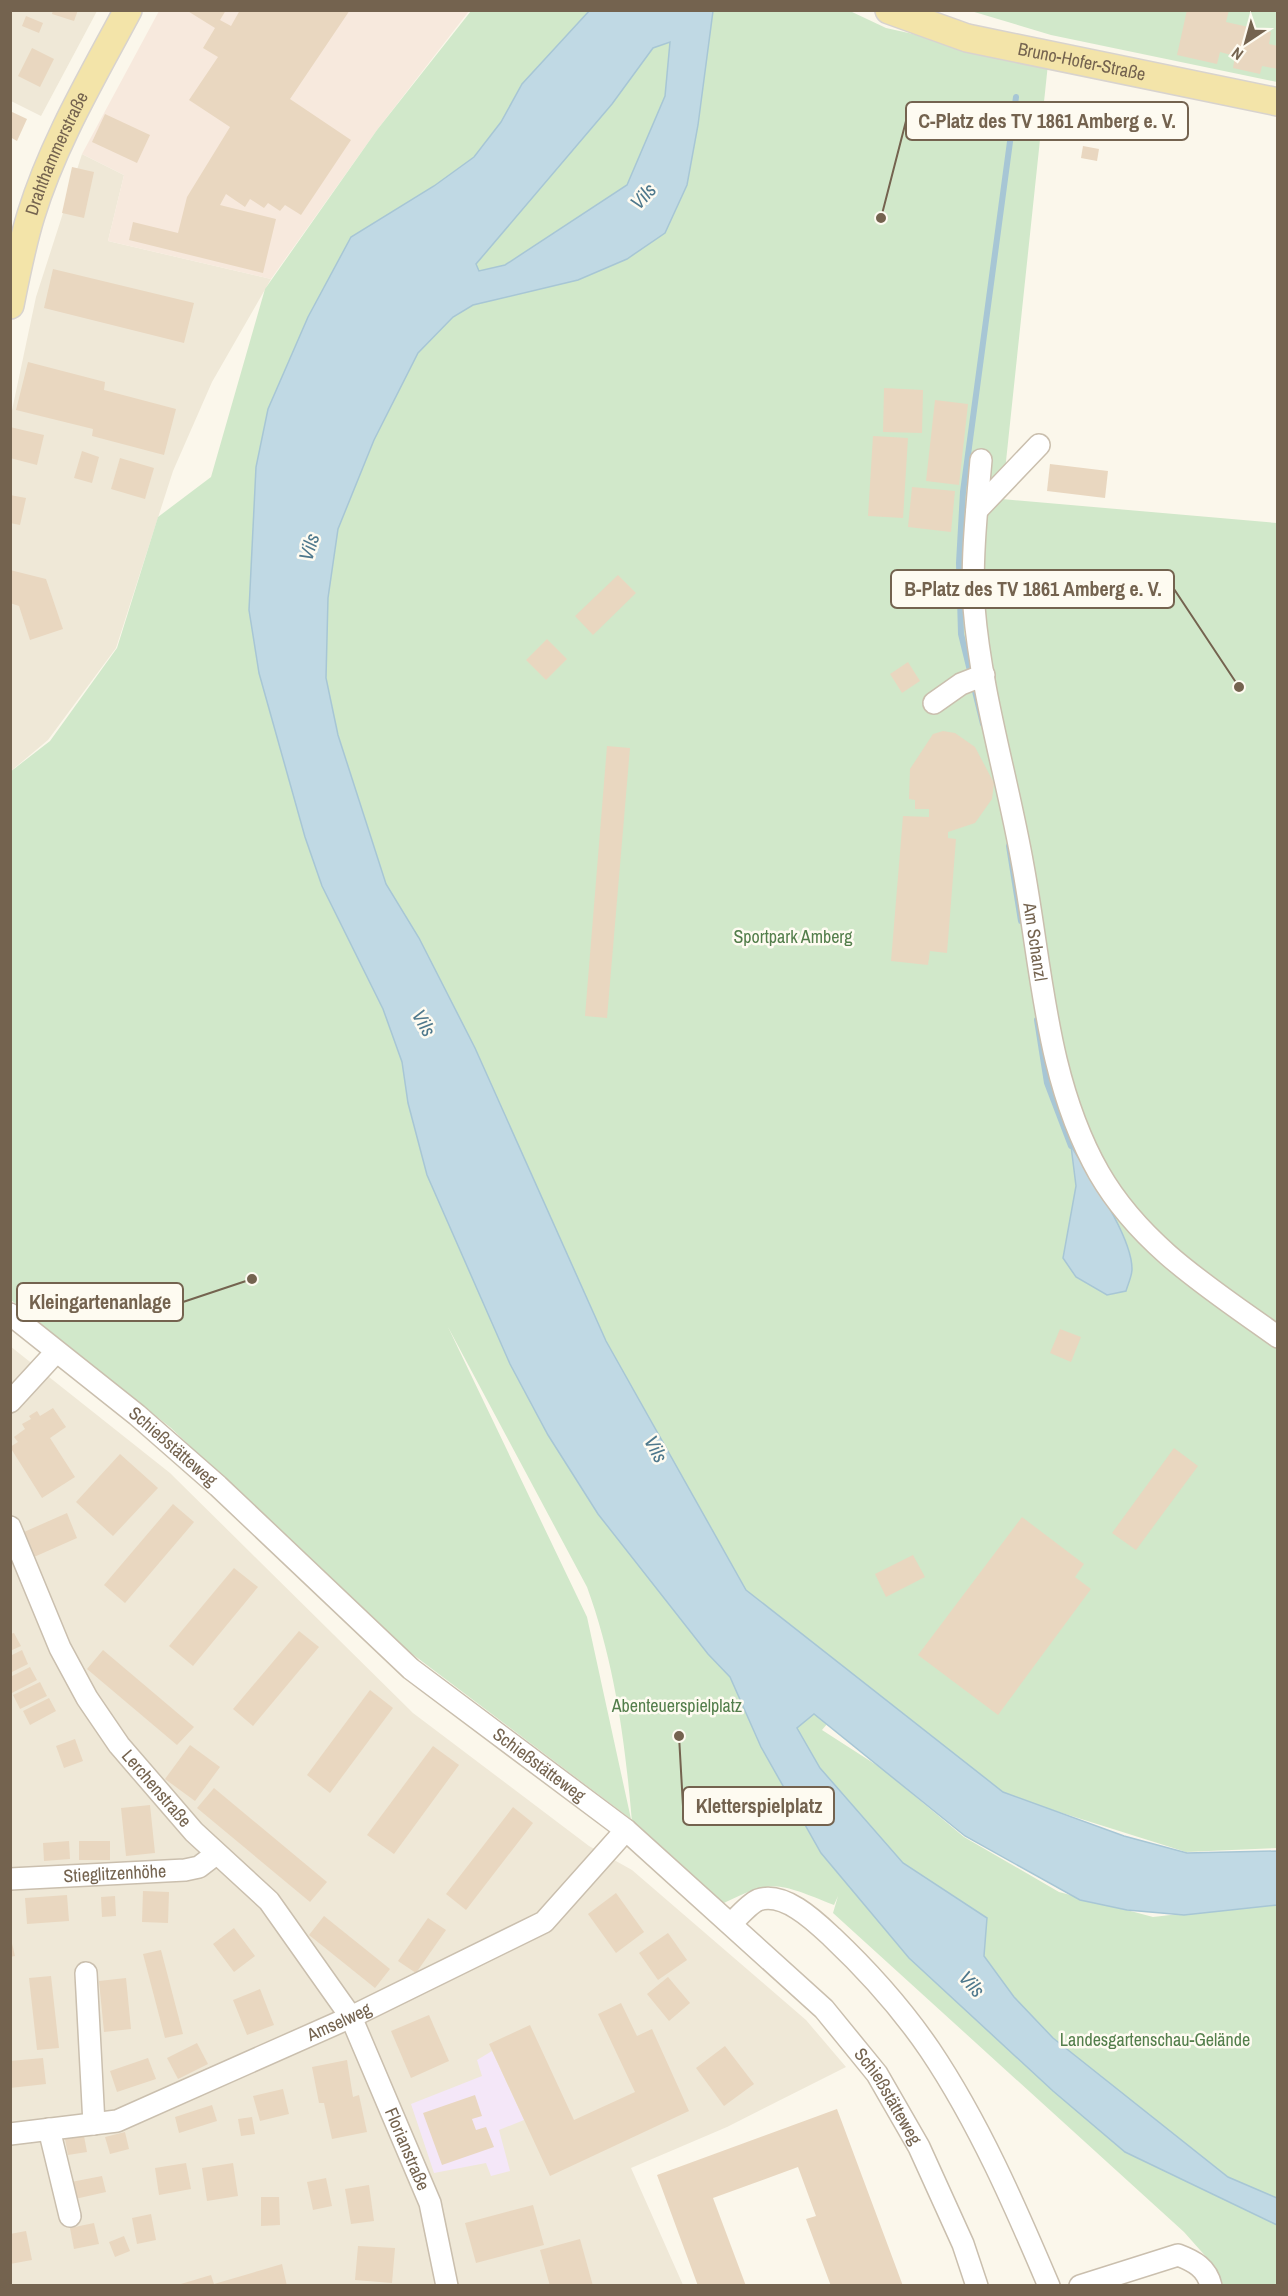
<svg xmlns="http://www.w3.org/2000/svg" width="1288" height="2296" viewBox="0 0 1288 2296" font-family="'Archivo Narrow',sans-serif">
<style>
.residential{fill:#efe8d7}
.commercial{fill:#f7e9dd}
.education{fill:#f4e7f8}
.green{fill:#d1e8ca}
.water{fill:#c0d9e4;stroke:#a7c6d5;stroke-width:1.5;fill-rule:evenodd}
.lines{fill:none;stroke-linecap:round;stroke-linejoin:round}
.stream{stroke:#a7c6d5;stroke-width:6}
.building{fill:#e9d7c0}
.minor-casing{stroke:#cabfae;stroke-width:24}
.major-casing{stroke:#d8d3ce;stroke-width:30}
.minor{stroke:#fff;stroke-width:21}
.major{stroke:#f3e4a9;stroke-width:27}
.labels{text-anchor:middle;stroke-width:5;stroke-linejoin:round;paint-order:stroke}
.street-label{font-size:18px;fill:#74634f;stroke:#fefbf1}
.park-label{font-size:18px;fill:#537e4b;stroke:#fefbf1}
.water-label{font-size:20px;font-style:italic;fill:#4e788c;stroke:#fefbf1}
.leader{fill:none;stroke:#74634f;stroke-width:2}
.callout-dot{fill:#74634f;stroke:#fefbf1;stroke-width:2}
.callout{fill:#fefbf1;stroke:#74634f;stroke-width:2}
.callout-label{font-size:20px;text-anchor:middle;font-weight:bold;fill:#74634f}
</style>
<rect width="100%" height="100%" fill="#fbf7eb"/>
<g class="residential">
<polygon points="10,11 97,11 41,116 11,101"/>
<polygon points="82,154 124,175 108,241 271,279 212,382 173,471 116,648 48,740 11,771 11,415 36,297"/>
<polygon points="10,1346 170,1473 413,1713 589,1846 632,1870 806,2020 846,2067 727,2127 631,2168 683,2285 11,2285"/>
</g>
<polygon class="commercial" points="159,11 469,11 377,130 271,279 108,241 124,175 82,154"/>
<polygon class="education" points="492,2051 524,2120 499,2130 510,2171 491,2176 486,2163 434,2173 411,2104 482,2076 477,2060"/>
<g class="green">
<path d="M471 11H850L886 28 1048 64 1002 499 1277 523V1848L1186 1852 1005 1795 862 1683 822 1730 881 1768 964 1837 1059 1892 1153 1917 1277 1903V2285H1223L1216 2268 1184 2232 833 1913 838 1896 834 1905C780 1884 774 1877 720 1905L632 1822C625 1741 615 1664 587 1587L448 1327 587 1617 631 1819 395 1641 171 1428 11 1300 10 772 50 741 117 648 158 517 211 477 265 289 377 130Z"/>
<polygon points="971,11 1277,11 1277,82 1051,35"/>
</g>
<g class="water">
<path d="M590 10 713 11 698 125 687 185 665 233 627 259 578 280 473 305 453 317 418 353 374 440 338 529 328 598 326 678 338 735 386 884 419 938 475 1048 606 1341 746 1590 1003 1792 1124 1836 1187 1853 1277 1851V1905L1184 1915 1127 1910 1080 1900 965 1836 814 1714 797 1728 820 1768 903 1863 987 1918 984 1956 1014 1997 1053 2038 1228 2177 1277 2198V2225L1125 2152 1053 2091 909 1958 821 1853 761 1747 730 1677 708 1654 598 1514 548 1435 510 1364 427 1175 408 1103 402 1062 383 1009 322 886 305 837 259 673 249 610 256 467 268 409 308 317 351 237 434 186 474 157 501 122 522 84ZM670 42 665 96 627 185 505 265 479 271 476 264 612 104 653 48Z"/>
<path d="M1071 1146C1089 1175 1132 1236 1132 1269 1132 1276 1128 1284 1126 1291L1107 1295 1076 1277 1063 1258 1076 1186Z"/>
</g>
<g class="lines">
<g class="stream">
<polyline points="983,724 961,634 959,563 963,492 1016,97"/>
<polyline points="1009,846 1021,921"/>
<polyline points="1037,1020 1047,1083 1071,1146"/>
</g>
</g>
<g class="building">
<polygon points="53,10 78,10 74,21 52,14"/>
<polygon points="186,10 226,10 220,20 231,26 240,10 350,10 290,99 351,140 301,215 285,205 280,211 268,203 264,208 250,199 245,207 226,194 220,205 276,219 263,273 129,240 133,222 178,233 187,197 230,127 189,100 218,57 203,48 215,28"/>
<polygon points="1187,10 1229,10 1226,22 1271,32 1269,44 1278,46 1278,69 1262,66 1260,74 1233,68 1235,56 1220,52 1217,64 1177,55"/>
<polygon points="26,16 43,23 39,33 22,26"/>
<polygon points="32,48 54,59 40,87 18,76"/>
<polygon points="10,111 27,119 17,141 10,137"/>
<polygon points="105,114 150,135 137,163 92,142"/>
<polygon points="1083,146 1099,149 1097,161 1081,158"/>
<polygon points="72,167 94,172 84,218 62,213"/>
<polygon points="53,269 194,303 184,343 44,308"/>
<polygon points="28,362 105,382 104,390 176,409 164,455 92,436 93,429 16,410"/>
<polygon points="884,388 923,390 922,433 883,432"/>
<polygon points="935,400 968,404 959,485 926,481"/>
<polygon points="10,427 44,435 37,465 10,458"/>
<polygon points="873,436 908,438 903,518 868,516"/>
<polygon points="82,451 99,457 92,483 74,478"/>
<polygon points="120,458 154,468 145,499 111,489"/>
<polygon points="1050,464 1108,471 1105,498 1047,491"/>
<polygon points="912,487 955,491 951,532 908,527"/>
<polygon points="10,495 26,498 20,525 10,523"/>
<polygon points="10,570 46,579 63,629 30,640 19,606 10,603"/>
<polygon points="618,575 636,593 593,635 575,616"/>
<polygon points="547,639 567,659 546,680 526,660"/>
<polygon points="908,662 920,681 902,693 890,674"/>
<polygon points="943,731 955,733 975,747 994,783 992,799 975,823 948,832 948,838 956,839 947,953 930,951 928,965 891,961 903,816 929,817 929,809 915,809 915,800 909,799 910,769 933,734"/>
<polygon points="607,746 630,748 607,1018 585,1016"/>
<polygon points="1060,1329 1081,1337 1071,1362 1050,1353"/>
<polygon points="53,1408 66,1427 50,1438 75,1477 42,1498 10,1447 18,1442 14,1437 25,1429 22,1424 31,1419 29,1416 37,1411 40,1416"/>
<polygon points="1174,1448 1198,1466 1136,1550 1112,1533"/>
<polygon points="120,1454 158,1488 113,1536 76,1502"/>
<polygon points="173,1504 194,1522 125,1603 104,1585"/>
<polygon points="67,1513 77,1538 34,1557 24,1532"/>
<polygon points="1022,1517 1084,1564 1075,1577 1091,1589 998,1715 918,1655"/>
<polygon points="913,1555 925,1577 886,1597 875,1574"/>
<polygon points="234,1568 258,1587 193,1666 169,1646"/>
<polygon points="299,1631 319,1647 253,1726 233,1709"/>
<polygon points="14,1633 21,1646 10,1651 10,1634"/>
<polygon points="22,1650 28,1664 10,1673 10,1656"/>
<polygon points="103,1650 194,1727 177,1745 87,1669"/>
<polygon points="30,1667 37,1680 10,1694 10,1677"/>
<polygon points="40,1682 47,1696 20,1709 13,1695"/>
<polygon points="370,1690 393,1708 330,1793 307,1775"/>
<polygon points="49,1698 56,1711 30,1725 23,1711"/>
<polygon points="75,1739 83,1761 64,1768 56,1746"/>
<polygon points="190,1745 220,1767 195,1801 165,1779"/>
<polygon points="433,1746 459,1765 394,1854 367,1835"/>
<polygon points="214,1788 327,1882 310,1902 197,1808"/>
<polygon points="150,1805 155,1853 126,1856 121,1808"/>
<polygon points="513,1807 533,1823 466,1910 446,1894"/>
<polygon points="69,1841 70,1859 44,1861 43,1843"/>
<rect x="79" y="1841" width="31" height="19"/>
<polygon points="143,1891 169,1892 168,1923 142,1922"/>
<polygon points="616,1893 644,1932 616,1953 588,1914"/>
<polygon points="67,1895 69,1921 27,1924 25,1898"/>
<polygon points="115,1896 116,1916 102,1917 101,1897"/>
<polygon points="324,1916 390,1969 375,1988 309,1935"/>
<polygon points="428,1918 446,1930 416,1973 398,1961"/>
<polygon points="234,1928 255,1956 234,1972 213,1944"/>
<polygon points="668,1933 687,1960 658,1980 639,1953"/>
<polygon points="10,1935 15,1956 10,1957"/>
<polygon points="161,1950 183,2034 165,2038 143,1954"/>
<polygon points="51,1976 59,2048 37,2050 29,1978"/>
<polygon points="668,1977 690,2003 669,2021 647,1994"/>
<polygon points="126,1978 131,2029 104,2032 99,1981"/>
<polygon points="260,1989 274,2025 247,2035 233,2000"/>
<polygon points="621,2003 637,2036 652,2029 689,2111 550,2176 489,2044 530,2025 574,2120 635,2092 598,2014"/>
<polygon points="429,2015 449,2061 411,2078 391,2031"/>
<polygon points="197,2043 208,2064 178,2079 167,2058"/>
<polygon points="725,2046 754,2084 724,2106 696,2068"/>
<polygon points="43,2058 46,2084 10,2088 10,2061"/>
<polygon points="148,2058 156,2079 117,2092 110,2071"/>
<polygon points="347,2060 353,2097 359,2095 367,2132 332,2139 324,2103 319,2103 312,2067"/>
<polygon points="283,2089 289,2114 260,2121 253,2096"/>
<polygon points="475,2095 482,2116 472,2119 476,2130 486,2127 494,2147 442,2165 423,2113"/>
<polygon points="212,2105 217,2121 179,2133 175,2117"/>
<polygon points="837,2109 903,2286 831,2286 806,2219 816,2216 798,2167 713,2198 746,2286 698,2286 657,2175"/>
<polygon points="252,2117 255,2134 241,2136 238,2119"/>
<polygon points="125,2132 129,2149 110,2154 105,2137"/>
<polygon points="84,2136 87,2152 68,2155 65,2139"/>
<polygon points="186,2163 191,2189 159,2195 155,2168"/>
<polygon points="233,2163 238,2196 207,2201 202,2168"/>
<polygon points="102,2176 106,2192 75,2199 71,2182"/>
<polygon points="326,2178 332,2206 313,2210 307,2182"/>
<polygon points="369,2185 374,2221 351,2224 345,2189"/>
<polygon points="261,2197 279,2197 280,2225 261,2226"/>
<polygon points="533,2205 544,2245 476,2263 465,2223"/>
<polygon points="151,2214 156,2240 137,2244 132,2218"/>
<polygon points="94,2223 99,2244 74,2249 70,2228"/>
<polygon points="26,2231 32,2260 10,2264 10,2234"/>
<polygon points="124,2236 130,2251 115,2257 109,2242"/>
<polygon points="580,2239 593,2286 550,2286 540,2250"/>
<polygon points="358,2246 395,2248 392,2283 355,2280"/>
<polygon points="282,2264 287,2286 174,2286 211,2275 214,2284"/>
</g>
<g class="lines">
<g class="minor-casing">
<g id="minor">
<path id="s1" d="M981 460C977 506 971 562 974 607 981 694 1008 780 1023 866 1042 969 1046 1080 1099 1173 1141 1246 1211 1289 1278 1337"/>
<polyline points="977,510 1039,445"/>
<polyline points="934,703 961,684 984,675"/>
<path id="s2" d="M10 1314 137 1415 218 1486 411 1669 626 1830 824 2009 877 2074 919 2147 963 2244 977 2286"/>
<polyline points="10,1402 56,1352"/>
<path id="s3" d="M10 1527 60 1648 87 1698 119 1745 194 1832 269 1901 351 2017 430 2203 447 2286"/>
<path id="s4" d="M10 1879 185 1870 199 1867 216 1854"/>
<path d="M731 1924C738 1917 749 1904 758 1900 784 1891 815 1921 832 1937 868 1971 902 2009 930 2050 979 2123 1015 2206 1049 2286"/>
<polyline points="86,1973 94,2124"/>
<polyline points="49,2129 70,2216"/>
<path id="s5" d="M10 2134 117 2121 351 2017 544 1922 626 1830"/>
<path d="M1080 2286 1178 2255C1194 2261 1207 2268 1211 2286"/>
</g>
</g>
<g class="major-casing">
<g id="major">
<path id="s6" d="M889 10 967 38 1278 102"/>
<path id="s7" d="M10 305C16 275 22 244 31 215 53 143 93 76 128 10"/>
</g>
</g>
<use href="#minor" class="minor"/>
<use href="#major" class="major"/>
</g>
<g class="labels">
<g class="street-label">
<text dy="6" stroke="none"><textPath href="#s6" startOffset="200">Bruno-Hofer-Straße</textPath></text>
<text dy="6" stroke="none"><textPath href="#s7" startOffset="159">Drahthammerstraße</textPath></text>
<text dy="6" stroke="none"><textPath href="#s1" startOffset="488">Am Schanzl</textPath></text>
<text dy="6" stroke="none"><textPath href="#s2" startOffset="210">Schießstätteweg</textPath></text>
<text dy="6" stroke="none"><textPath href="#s2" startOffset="696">Schießstätteweg</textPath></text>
<text dy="6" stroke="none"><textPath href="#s3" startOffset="302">Lerchenstraße</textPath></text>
<text dy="6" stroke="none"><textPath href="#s4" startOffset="105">Stieglitzenhöhe</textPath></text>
<text dy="6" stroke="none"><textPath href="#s5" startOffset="351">Amselweg</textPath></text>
<text dy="6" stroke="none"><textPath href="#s2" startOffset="1180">Schießstätteweg</textPath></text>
<text dy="6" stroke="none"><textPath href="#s3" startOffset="747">Florianstraße</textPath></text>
</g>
<g class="park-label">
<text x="793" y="943">Sportpark Amberg</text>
<text x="677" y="1712">Abenteuerspielplatz</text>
<text x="1155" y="2046">Landesgartenschau-Gelände</text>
</g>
<g class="water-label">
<text transform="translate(643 196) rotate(-47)" y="7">Vils</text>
<text transform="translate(309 547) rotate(-73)" y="7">Vils</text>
<text transform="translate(424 1023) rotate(61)" y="7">Vils</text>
<text transform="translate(656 1449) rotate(62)" y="7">Vils</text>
<text transform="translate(972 1984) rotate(49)" y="7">Vils</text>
</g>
</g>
<path class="leader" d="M881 218L906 121M1239 687L1174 589M252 1279L183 1302M679 1736L683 1806"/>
<g class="callout-dot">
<circle cx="881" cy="218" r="6"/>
<circle cx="1239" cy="687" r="6"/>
<circle cx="252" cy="1279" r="6"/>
<circle cx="679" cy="1736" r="6"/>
</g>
<g class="callout">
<rect x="906" y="102" width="282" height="38" rx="6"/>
<rect x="891" y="570" width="283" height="38" rx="6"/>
<rect x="17" y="1283" width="166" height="38" rx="6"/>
<rect x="683" y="1787" width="151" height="38" rx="6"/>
</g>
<g class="callout-label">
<text x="1047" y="128">C-Platz des TV 1861 Amberg e. V.</text>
<text x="1033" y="596">B-Platz des TV 1861 Amberg e. V.</text>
<text x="100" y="1309">Kleingartenanlage</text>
<text x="759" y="1813">Kletterspielplatz</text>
</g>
<rect width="1288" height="2296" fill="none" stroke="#74634f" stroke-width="24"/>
<g transform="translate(1246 42) rotate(216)" stroke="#fefbf1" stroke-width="4.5" paint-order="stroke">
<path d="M0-4.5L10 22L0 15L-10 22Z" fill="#74634f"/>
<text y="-9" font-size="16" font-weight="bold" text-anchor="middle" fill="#74634f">N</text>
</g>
</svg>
